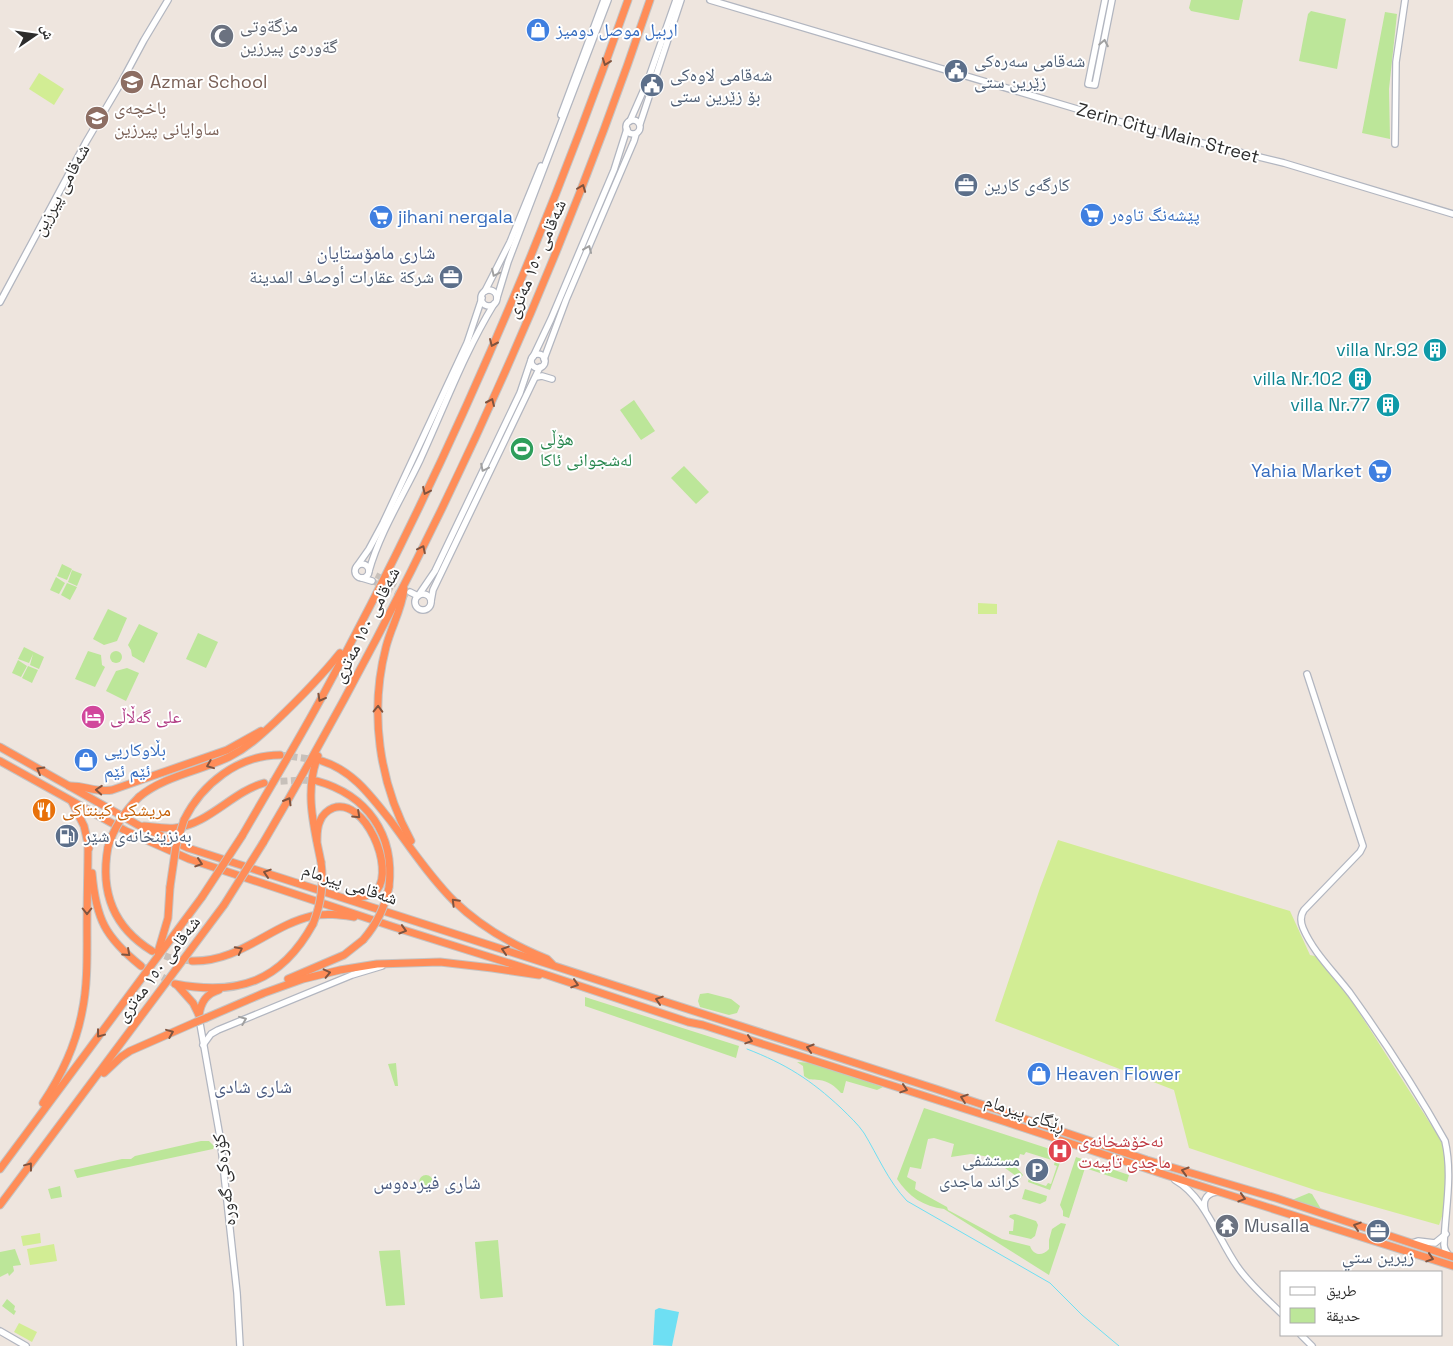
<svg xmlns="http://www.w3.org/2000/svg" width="1453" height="1346" viewBox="0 0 1453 1346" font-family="'Space Grotesk','Noto Naskh Arabic',sans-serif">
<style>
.green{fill:#bce699}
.pitch{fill:#d2ed94}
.water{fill:#6edff3}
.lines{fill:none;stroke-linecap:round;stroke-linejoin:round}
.stream{stroke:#6edff3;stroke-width:1}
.secondary-tunnel{stroke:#c7c0ba;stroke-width:5.5;stroke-dasharray:5.5 3;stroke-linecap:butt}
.highway-tunnel{stroke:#c7c0ba;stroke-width:7;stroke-dasharray:7 3.5;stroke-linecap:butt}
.secondary-casing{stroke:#b2b6c0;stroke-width:8}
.highway-casing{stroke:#c4c4c4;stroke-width:9}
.secondary{stroke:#fff;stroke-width:5.5}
.highway{stroke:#ff8d58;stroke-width:7}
.highway-bridge-casing{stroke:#c4c4c4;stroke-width:9;stroke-linecap:butt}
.highway-bridge{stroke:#ff8d58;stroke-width:7}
.oneway{stroke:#a0a0a0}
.oneway2{stroke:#80533e}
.labels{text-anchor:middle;stroke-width:4;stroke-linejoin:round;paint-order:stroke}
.worship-label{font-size:18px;fill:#5b616d;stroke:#fff;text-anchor:start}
.shop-label{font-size:18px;fill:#366cbe;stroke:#fff;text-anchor:start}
.service-label{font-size:18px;fill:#4e5e75;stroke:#fff;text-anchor:start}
.education-label{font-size:18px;fill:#785e54;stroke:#fff;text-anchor:start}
.street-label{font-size:18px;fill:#2c2c2c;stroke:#fff}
.culture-label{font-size:18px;fill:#0d838f;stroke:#fff;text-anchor:end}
.leisure-label{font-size:18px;fill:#27864d;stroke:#fff;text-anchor:start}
.hotel-label{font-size:18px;fill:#b23c85;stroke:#fff;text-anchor:start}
.food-label{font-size:18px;fill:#c56008;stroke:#fff;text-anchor:start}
.health-label{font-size:18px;fill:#be3a42;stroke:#fff;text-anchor:start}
.neighbourhood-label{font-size:19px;fill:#4a5a7f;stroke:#fff}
</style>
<rect width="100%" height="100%" fill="#eee5de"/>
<g class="green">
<polygon points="1191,0 1243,0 1239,20 1236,20 1191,11 1189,8"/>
<polygon points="1311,11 1346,19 1337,69 1299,61 1308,14"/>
<polygon points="1385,12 1397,14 1389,89 1390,139 1362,133"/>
<polygon points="634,400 655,431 641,440 620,410"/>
<polygon points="684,466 709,492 696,504 671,478"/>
<polygon points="62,564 72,569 67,580 57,576"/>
<polygon points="72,570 82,574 77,586 68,582"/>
<polygon points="56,577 65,583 59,594 50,590"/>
<polygon points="67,583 77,587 70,600 61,595"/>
<polygon points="108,609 127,618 117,641 104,645 93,639"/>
<polygon points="139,624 158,633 144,663 132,656 131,650 128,645"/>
<polygon points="198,633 218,642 206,668 186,659"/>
<polygon points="24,647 44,657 39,669 30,665 33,654 29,663 18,659"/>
<circle cx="116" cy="657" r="6"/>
<polygon points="88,651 101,655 102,665 105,667 95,687 75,679"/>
<polygon points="18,660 27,666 21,677 12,673"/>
<polygon points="28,666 38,670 32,683 22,678"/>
<polygon points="127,668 139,673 126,701 106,691 116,671"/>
<polygon points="708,993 731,999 740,1006 737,1013 729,1015 700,1007 698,1001 700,994"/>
<polygon points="585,997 739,1046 736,1058 585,1006"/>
<path d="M797 1062 813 1063 883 1087 877 1090 846 1081 843 1093H841C835 1086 828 1081 819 1080 812 1079 810 1081 804 1076L803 1066Z"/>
<polygon points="396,1063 398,1086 395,1086 388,1064"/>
<path d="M924 1108 1059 1152V1155L1062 1157 1050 1190 1028 1182 1029 1177 1031 1178V1181L1046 1186 1048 1183 1051 1184 1057 1166 1054 1165 1055 1161 1026 1152 1024 1155 1020 1154 1016 1167 1023 1175 1020 1179 990 1157 971 1154 951 1157 954 1144 934 1138 928 1139 921 1169 910 1167 907 1177 916 1182 915 1189 918 1191 947 1207 948 1210 1002 1239 1030 1246C1033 1255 1042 1257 1049 1249V1240L1052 1229 1061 1223 1066 1224 1049 1275 944 1209C924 1207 908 1196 897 1179Z"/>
<polygon points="201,1141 209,1141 214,1146 213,1149 77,1178 74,1170 122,1159 131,1159 135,1156"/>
<polygon points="1076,1157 1129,1175 1127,1182 1085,1168 1069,1218 1063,1216 1063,1211 1060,1205"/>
<circle cx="426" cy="1182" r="7"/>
<polygon points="60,1186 62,1197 51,1199 48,1189"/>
<polygon points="1025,1189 1047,1196 1046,1201 1040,1204 1022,1199"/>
<polygon points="1309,1193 1312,1194 1321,1209 1292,1200"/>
<polygon points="1015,1214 1036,1221 1038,1225 1035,1236 1031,1239 1009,1234 1009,1231 1013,1231 1014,1220 1009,1217 1010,1215"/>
<polygon points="498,1240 503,1297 481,1299 480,1298 475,1242"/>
<polygon points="15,1249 21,1265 13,1266 14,1271 9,1276 8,1273 0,1277 0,1252"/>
<polygon points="400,1250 405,1305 386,1306 379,1251"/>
<polygon points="7,1299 15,1306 14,1310 16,1311 14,1315 2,1306"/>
</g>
<g class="pitch">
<polygon points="39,73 64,89 54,105 29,89"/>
<polygon points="978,603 997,604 997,614 978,614"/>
<polygon points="1058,840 1290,911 1310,955 1319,957 1346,992 1437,1134 1444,1147 1446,1158 1446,1205 1439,1225 1315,1190 1189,1148 1174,1090 995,1021 1040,888"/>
<polygon points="40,1233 41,1243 23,1246 21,1236"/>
<polygon points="54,1244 57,1261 30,1265 27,1249"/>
<polygon points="19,1323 37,1332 32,1342 14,1332"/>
</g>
<polygon class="water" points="659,1308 679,1312 672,1346 653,1345 655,1310"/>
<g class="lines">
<path class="stream" d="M747 1049C786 1064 811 1080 841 1108 849 1116 858 1124 864 1133 878 1156 888 1181 907 1201L1050 1283 1082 1315 1119 1346"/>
<g class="secondary-tunnel">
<polyline points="376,575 406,590"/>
<polyline points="372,581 407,598"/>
</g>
<g class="highway-tunnel">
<polyline points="280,755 317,760"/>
<polyline points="270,782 301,780 317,781"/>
<polyline points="155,952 173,959 192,961"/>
<polyline points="144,967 175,984"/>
</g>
<g class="secondary-casing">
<g id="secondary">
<polyline points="710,0 1141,128 1284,163 1453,214"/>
<polyline points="1105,0 1088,84 1095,85 1112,0"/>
<polyline points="561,115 604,0"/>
<circle cx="633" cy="127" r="7"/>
<polyline points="630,121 648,80 676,0"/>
<polyline points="640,124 681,0"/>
<polyline points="1395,144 1396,62 1405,0"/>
<circle cx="489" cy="298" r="8"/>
<polyline points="485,291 510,242 541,166"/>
<polyline points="497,298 508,262 608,0"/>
<polyline points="0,302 86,142 122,81 144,40 168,0"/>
<circle cx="538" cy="361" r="7"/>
<polyline points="533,357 551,319 614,170 627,129"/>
<polyline points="544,359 566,300 634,141 636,134"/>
<polyline points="536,377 542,376 552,379"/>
<circle cx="362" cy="571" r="7"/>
<polyline points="357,566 369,549 383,523 467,343 482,298"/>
<path d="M369 571C380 532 403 496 420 460 444 408 464 353 494 304"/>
<polyline points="362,578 372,581"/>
<polyline points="410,592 418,596 435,571 520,393 531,360"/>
<circle cx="423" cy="602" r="8"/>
<polyline points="431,601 433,590 540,367"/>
<path d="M1307 674 1363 846 1360 852 1304 910C1300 916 1300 921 1303 928 1313 952 1334 972 1350 993 1383 1039 1417 1091 1445 1141 1453 1175 1445 1211 1444 1245 1444 1250 1447 1252 1449 1256"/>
<polyline points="199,1018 220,1137 237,1293 240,1346"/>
<polyline points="203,1045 211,1034 218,1030 352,975 382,966"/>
<path d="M1175 1180C1205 1197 1218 1239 1237 1266 1249 1284 1267 1299 1282 1314"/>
<path d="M1205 1210C1202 1199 1208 1192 1219 1192"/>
<polyline points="1412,1243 1418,1241 1435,1243 1446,1234"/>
<polyline points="0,1331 26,1346"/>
<polyline points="1301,1335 1312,1346"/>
</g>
</g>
<g class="highway-casing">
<g id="highway">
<path d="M404 589C402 609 391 627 386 647 369 712 379 783 411 841"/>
<polyline points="0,747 138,825 188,848 936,1089 1147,1160 1276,1198 1453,1257"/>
<path d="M318 756C304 791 314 827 321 862"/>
<polyline points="0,761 126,831 189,859 394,927 544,974 688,1022 703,1025 1006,1122 1166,1175 1453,1266"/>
<path d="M322 761C353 771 370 795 390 820 410 847 430 877 454 901 481 927 512 945 547 959L552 964"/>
<path d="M317 781C367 795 395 834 389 887"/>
<path d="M69 786C84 785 96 793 112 790L227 750 261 731"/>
<path d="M139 797C164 776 200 771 229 757 247 748 260 736 275 722 298 700 320 678 340 653"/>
<polyline points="72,802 84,826 89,848"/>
<path d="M184 820C202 784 238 755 280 755"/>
<path d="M144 826C154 827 165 829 175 828 209 824 232 792 264 783"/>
<path d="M242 836C269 789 297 743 323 695 444 473 544 239 628 0"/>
<path d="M317 840C317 834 317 827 320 821 322 815 328 810 333 808 365 797 395 868 377 890 370 898 358 896 348 898"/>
<path d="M263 843C420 576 551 293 650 0"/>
<path d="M108 847C100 891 113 927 152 951"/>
<path d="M92 873C96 919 105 937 141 966"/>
<polyline points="158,952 168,918 170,887"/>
<path d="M192 961C240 962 269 926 312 916 327 913 340 915 354 917"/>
<polyline points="288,979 344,955 363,940"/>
<path d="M175 984C238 996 281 982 313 924"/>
<polyline points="177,985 193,1003 199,1015"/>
<path d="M199 1015C201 1002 206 994 219 990"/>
<polyline points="206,1018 264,993 303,979 340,970 377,964 440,962 492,968 539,975"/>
<polyline points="104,1073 121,1057 130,1051 196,1022"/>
<path d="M43 1103C61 1076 76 1044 82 1012 88 984 87 954 87 925 87 898 88 872 88 845"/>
<polyline points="0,1169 202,897"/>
<polyline points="0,1205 224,905"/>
</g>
</g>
<use href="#secondary" class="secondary"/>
<use href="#highway" class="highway"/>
<g class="highway-bridge-casing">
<g id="highway-bridge">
<path d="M108 847C114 827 124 812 139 797"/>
<polyline points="170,887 176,846 184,820"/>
<polyline points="202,897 242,836"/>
<polyline points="224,905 263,843"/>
<path d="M313 924C321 904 324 884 321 862"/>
<path d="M363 940C377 924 385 907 389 887"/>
<polyline points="196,1022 206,1018"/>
</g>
</g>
<use href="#highway-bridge" class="highway-bridge"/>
</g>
<defs><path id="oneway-chevron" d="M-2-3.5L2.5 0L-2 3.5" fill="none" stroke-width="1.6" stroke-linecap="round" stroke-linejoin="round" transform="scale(1.25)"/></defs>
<g class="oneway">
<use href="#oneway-chevron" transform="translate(1104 43) rotate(-79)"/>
<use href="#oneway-chevron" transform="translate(588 249) rotate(-67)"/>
<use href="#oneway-chevron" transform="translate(495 273) rotate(116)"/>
<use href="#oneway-chevron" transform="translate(484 468) rotate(116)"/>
<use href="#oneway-chevron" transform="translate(243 1020) rotate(-22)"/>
</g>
<g class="oneway2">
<use href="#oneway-chevron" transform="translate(606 62) rotate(110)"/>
<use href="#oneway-chevron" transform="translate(582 188) rotate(-69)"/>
<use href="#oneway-chevron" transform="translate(493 343) rotate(114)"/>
<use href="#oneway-chevron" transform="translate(491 402) rotate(-66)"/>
<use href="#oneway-chevron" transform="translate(426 491) rotate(115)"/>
<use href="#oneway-chevron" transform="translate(422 549) rotate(-64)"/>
<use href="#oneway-chevron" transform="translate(321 698) rotate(119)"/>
<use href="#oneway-chevron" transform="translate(378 709) rotate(-89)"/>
<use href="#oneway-chevron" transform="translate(210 765) rotate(158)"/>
<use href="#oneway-chevron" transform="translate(40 770) rotate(-150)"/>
<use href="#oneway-chevron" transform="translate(99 790) rotate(-176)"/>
<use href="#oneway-chevron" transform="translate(288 801) rotate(-60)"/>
<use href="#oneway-chevron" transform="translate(357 815) rotate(43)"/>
<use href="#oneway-chevron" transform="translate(199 863) rotate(18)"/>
<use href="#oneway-chevron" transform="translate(267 873) rotate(-162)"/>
<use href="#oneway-chevron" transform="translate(455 902) rotate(-135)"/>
<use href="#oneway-chevron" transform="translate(87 911) rotate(90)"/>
<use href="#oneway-chevron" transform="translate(403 930) rotate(17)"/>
<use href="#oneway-chevron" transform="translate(239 950) rotate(-27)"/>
<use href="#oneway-chevron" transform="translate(505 950) rotate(-162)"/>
<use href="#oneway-chevron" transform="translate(127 953) rotate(42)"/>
<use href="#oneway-chevron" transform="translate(327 973) rotate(-13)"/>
<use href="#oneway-chevron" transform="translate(575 984) rotate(18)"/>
<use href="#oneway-chevron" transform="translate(659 1000) rotate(-162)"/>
<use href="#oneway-chevron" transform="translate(170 1033) rotate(-22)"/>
<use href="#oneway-chevron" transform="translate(100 1034) rotate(127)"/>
<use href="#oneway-chevron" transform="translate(749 1040) rotate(18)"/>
<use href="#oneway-chevron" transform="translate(810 1048) rotate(-163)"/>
<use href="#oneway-chevron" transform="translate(904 1089) rotate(18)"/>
<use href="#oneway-chevron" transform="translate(964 1098) rotate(-161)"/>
<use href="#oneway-chevron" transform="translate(29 1166) rotate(-53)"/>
<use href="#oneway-chevron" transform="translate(1185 1171) rotate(-164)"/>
<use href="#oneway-chevron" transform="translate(1242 1198) rotate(17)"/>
<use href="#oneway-chevron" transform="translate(1357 1226) rotate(-162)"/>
<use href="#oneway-chevron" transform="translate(1430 1258) rotate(18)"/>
</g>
<defs>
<g id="shop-disc" transform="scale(1.25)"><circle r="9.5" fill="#3f7fe0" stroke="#fff"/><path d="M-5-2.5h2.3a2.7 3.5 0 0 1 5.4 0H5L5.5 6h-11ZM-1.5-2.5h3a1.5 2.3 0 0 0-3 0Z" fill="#fff"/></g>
<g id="mosque-disc" transform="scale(1.25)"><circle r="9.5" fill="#6b7280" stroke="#fff"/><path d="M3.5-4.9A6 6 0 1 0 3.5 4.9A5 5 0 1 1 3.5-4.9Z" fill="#fff"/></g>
<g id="civic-disc" transform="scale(1.25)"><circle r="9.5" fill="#5c6f8a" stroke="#fff"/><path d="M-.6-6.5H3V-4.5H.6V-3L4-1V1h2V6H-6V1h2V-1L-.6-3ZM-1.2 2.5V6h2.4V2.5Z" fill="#fff"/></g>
<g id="school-disc" transform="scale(1.25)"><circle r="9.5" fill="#8d6e63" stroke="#fff"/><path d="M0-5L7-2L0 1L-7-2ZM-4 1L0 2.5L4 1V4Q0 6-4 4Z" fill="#fff"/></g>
<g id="office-disc" transform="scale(1.25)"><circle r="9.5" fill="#5c6f8a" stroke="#fff"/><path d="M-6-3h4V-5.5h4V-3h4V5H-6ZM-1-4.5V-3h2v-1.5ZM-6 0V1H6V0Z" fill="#fff"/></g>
<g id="supermarket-disc" transform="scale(1.25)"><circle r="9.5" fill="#3f7fe0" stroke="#fff"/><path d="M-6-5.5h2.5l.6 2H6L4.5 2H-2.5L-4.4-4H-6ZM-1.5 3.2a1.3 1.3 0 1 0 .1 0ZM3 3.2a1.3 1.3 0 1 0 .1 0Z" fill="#fff"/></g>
<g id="building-disc" transform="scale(1.25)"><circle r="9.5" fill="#0f9aa8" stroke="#fff"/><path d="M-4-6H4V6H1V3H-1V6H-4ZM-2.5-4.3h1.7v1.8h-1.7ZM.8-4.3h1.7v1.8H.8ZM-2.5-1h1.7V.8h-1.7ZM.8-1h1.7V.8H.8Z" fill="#fff"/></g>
<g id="stadium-disc" transform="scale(1.25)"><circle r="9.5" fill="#2e9e5b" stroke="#fff"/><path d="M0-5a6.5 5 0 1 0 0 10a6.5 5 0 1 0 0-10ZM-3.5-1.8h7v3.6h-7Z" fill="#fff"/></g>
<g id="hotel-disc" transform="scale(1.25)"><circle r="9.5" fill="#d1479c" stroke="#fff"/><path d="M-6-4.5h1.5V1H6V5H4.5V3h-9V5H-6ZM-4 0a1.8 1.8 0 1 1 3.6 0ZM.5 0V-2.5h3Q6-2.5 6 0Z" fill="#fff"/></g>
<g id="restaurant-disc" transform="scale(1.25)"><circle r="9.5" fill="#e8710a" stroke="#fff"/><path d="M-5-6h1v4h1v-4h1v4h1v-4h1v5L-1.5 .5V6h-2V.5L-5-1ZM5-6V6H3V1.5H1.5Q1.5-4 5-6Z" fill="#fff"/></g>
<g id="fuel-disc" transform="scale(1.25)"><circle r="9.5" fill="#5c6f8a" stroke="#fff"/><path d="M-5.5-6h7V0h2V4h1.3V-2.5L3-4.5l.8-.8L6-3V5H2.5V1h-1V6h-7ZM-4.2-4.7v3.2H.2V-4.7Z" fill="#fff"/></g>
<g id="hospital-disc" transform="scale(1.25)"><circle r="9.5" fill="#e0444e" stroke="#fff"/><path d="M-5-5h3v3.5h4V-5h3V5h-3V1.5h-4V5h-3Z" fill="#fff"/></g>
<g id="parking-disc" transform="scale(1.25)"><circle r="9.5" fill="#5c6f8a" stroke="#fff"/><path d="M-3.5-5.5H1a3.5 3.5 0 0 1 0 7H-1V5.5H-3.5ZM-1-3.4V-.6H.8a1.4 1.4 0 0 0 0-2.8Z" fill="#fff"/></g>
<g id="temple-disc" transform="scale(1.25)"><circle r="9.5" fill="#6b7280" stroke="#fff"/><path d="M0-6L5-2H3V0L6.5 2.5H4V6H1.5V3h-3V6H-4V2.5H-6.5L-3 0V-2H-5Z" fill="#fff"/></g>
</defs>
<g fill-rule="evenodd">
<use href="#shop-disc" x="538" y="30"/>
<use href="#mosque-disc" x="222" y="36"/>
<use href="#civic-disc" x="956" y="71"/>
<use href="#school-disc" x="132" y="82"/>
<use href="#civic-disc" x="652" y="85"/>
<use href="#school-disc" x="97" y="118"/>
<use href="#office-disc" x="966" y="185"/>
<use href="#supermarket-disc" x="1092" y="215"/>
<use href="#supermarket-disc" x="381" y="217"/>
<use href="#office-disc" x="451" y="277"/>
<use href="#building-disc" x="1435" y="350"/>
<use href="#building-disc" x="1360" y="379"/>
<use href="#building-disc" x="1388" y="405"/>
<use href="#stadium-disc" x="522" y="449"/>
<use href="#supermarket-disc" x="1380" y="471"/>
<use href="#hotel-disc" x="93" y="717"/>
<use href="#shop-disc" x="86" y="760"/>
<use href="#restaurant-disc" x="44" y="810"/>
<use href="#fuel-disc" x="67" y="836"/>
<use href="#shop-disc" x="1039" y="1074"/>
<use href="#hospital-disc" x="1060" y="1151"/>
<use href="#parking-disc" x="1037" y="1170"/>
<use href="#temple-disc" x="1227" y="1226"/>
<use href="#office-disc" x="1378" y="1231"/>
</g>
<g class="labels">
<g class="worship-label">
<text x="240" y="32">مزگةوتی<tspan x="240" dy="21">گةورەی پیرزین</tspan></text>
<text x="1244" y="1232">Musalla</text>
</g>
<g class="shop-label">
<text x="556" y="36">اربيل موصل دوميز</text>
<text x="1110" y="221">پێشەنگ تاوەر</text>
<text x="398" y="223">jihani nergala</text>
<text x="1362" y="477" text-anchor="end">Yahia Market</text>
<text x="104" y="756">بڵاوکاریی<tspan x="104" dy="21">ئێم ئێم</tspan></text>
<text x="1056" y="1080">Heaven Flower</text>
</g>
<g class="service-label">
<text x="974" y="67">شەقامی سەرەکی<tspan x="974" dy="21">زێرین ستی</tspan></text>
<text x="670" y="81">شەقامی لاوەکی<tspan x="670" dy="21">بۆ زێرین ستی</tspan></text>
<text x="984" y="191">کارگەی کارین</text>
<text x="434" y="283" text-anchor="end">شركة عقارات أوصاف المدينة</text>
<text x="84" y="842">بەنزینخانەی شێر</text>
<text x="1020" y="1166" text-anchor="end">مستشفی<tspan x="1020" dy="21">کراند ماجدی</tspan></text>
<text x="1378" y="1263" text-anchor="middle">زيرين ستي</text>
</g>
<g class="education-label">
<text x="150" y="88">Azmar School</text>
<text x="114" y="114">باخچەی<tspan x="114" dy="21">ساوایانی پیرزین</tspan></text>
</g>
<g class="street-label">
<text transform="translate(1168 133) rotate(15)" y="6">Zerin City Main Street</text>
<text transform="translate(61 190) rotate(-62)" y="6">شەقامی پیرزین</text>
<text transform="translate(536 259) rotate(-67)" y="6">شەقامی ١٥٠ مەتری</text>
<text transform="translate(366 625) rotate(-63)" y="6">شەقامی ١٥٠ مەتری</text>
<text transform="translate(350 884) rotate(18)" y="6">شەقامی پیرمام</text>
<text transform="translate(158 969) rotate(-53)" y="6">شەقامی ١٥٠ مەتری</text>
<text transform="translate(1025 1113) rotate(18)" y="6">ڕێگای پیرمام</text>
<text transform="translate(224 1180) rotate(-97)" y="6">کۆرەکی گەورە</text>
</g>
<g class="culture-label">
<text x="1418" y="356">villa Nr.92</text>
<text x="1342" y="385">villa Nr.102</text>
<text x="1370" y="411">villa Nr.77</text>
</g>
<g class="leisure-label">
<text x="540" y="445">هۆڵی<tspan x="540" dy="21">لەشجوانی ئاکا</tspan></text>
</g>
<g class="hotel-label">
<text x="110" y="723">علی گەڵاڵی</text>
</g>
<g class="food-label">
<text x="62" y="816">مریشکی کینتاکی</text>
</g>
<g class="health-label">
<text x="1078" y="1147">نەخۆشخانەی<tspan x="1078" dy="21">ماجدی تایبەت</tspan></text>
</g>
<g class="neighbourhood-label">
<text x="376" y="259">شاری مامۆستایان</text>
<text x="253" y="1093">شاری شادی</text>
<text x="427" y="1189">شاری فیردەوس</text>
</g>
</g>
<rect x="1280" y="1271" width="162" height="65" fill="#ffffff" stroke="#ababab"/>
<rect x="1290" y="1287" width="25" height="8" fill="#ffffff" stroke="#ababab"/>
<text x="1326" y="1296" font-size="15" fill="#2c2c2c">طريق</text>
<rect x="1290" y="1308" width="25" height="15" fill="#bce699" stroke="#ababab"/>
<text x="1326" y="1321" font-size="15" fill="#2c2c2c">حديقة</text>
<g transform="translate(35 35) rotate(77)" stroke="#ffffff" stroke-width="4" paint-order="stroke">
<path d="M0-4L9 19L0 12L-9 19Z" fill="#2c2c2c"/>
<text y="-8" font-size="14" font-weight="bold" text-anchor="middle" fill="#2c2c2c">ش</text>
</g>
</svg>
